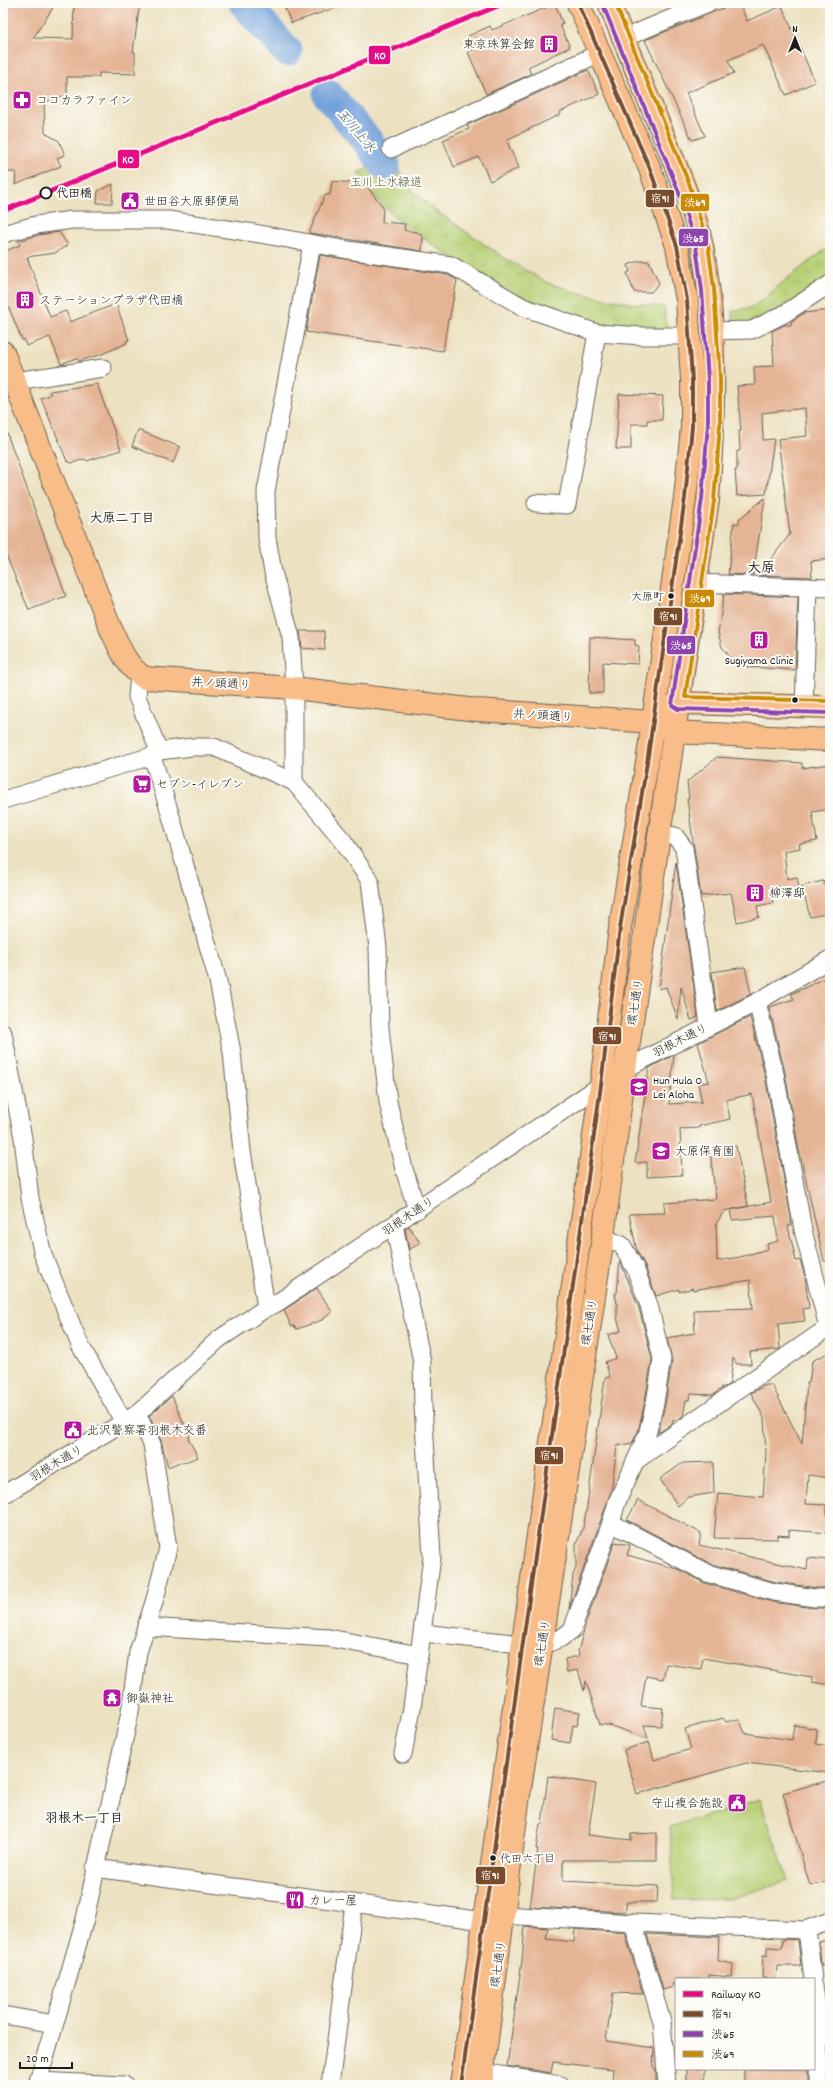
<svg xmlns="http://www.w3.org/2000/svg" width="833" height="2088" viewBox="0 0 833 2088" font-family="Dekko,'Klee One',sans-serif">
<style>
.grass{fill:url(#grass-tufts);stroke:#6a7648}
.pitch{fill:#b7cf74;stroke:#6a7648}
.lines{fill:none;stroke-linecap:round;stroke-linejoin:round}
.river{stroke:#72a0da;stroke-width:31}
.building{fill:#e5b494}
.minor-casing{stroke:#656155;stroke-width:19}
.major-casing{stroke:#656155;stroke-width:24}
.minor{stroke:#fff;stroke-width:17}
.major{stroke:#f8bd89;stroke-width:22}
.bus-1-casing{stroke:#fdfcf7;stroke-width:7}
.bus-2-casing{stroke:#fdfcf7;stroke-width:7}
.bus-3-casing{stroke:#fdfcf7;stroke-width:7}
.bus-1{stroke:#7a4b2a;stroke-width:4}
.bus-2{stroke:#8e44ad;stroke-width:4}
.bus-3{stroke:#cb8a06;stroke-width:4}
.rail-1-casing{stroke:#fdfcf7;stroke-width:8}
.rail-1{stroke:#e50b84;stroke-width:5}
.stop-dot{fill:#fdfcf7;stroke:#1c1c1c;stroke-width:2}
.bus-dot{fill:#1c1c1c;stroke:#fdfcf7;stroke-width:1.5}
.labels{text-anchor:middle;stroke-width:4;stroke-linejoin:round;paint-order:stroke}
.bus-label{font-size:11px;fill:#1c1c1c;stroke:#fdfcf7;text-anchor:end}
.poi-label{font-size:12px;fill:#1c1c1c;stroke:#fdfcf7;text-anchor:start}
.park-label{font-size:12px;fill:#525b3b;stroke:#fdfcf7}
.stop-label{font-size:12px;font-weight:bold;fill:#1c1c1c;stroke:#fdfcf7;text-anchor:start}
.street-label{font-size:12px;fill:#1c1c1c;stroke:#fdfcf7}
.water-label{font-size:13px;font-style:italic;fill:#435771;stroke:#fdfcf7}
.neighbourhood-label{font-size:13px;font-weight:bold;fill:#1c1c1c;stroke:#fdfcf7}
.quarter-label{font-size:14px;font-weight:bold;fill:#1c1c1c;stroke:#fdfcf7}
.line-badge{stroke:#fdfcf7;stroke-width:1.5}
.badge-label{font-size:11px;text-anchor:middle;font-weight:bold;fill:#fff}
</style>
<defs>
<pattern id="grass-tufts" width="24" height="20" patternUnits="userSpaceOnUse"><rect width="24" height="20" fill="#b7cf74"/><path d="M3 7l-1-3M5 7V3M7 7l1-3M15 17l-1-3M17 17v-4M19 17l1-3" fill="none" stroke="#9db164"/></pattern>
</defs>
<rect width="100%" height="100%" fill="#fdfcf7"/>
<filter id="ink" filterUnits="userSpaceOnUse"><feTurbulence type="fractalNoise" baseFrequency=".025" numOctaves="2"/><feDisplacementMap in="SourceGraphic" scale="8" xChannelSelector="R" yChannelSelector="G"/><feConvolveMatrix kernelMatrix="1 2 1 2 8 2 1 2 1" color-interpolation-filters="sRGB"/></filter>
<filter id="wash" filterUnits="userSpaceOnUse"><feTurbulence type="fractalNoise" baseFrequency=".012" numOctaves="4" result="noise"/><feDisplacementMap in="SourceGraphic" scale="16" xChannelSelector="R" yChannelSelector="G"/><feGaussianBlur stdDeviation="0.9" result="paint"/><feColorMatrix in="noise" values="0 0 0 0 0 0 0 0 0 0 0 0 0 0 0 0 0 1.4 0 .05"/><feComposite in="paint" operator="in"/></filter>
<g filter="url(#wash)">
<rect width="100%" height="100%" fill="#ece1c0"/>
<g class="grass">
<path d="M391 156 412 190 436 211 506 259 548 283 587 295 630 303 664 307 667 327 663 330C620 328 579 323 538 308 518 301 498 287 480 275 450 256 403 228 380 202 372 194 365 183 358 173Z"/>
<path d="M830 246V277C801 295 768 322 733 326L732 311 750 308 764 299 784 281Z"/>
</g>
<polygon class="pitch" points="760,1799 788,1881 729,1899 674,1900 670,1827"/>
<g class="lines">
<g class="river">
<polyline points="244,3 287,51"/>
<polyline points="328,95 366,139 385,165"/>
</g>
</g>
<g id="blocks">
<g class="building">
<polygon points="3,3 56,3 33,38 73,39 74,3 140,3 133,52 135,52 135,74 99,73 99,77 67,77 67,97 56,96 56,101 44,101 45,133 59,141 65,155 57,158 61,166 15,185 16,172 3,172"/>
<polygon points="283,3 344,3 344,5 291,23"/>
<polygon points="736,3 739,3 747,21 782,6 815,82 786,95 763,45 728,60 734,73 686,93 705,136 692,140 645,40"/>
<polygon points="555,4 563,24 560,25 570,47 528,67 531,74 486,94 468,52 474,49 468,36 490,26 492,30"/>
<polygon points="588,70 599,94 560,112 561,114 506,140 519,168 490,181 479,157 454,167 443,140 469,129 467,125"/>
<polygon points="332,181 365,184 383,207 382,222 405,224 404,230 417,232 423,236 422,251 309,233 325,195 330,195"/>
<polygon points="113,184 112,203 97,203 98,191"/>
<polygon points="59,232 68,245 55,253 27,257 50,317 66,311 70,322 116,304 129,340 126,341 127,343 102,354 79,361 76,358 61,364 50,337 26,346 24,339 22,340 3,293 3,252 20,245 18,241 39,235"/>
<polygon points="320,255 448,275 457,280 449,320 448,319 443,351 306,332"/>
<polygon points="639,261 649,261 659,283 651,292 634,292 627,273 630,272 628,265"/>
<polygon points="830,310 830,559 811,561 812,577 759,575 790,534 778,439 807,436 805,408 762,413 763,440 774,439 766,494 737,496 735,470 737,470 737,451 740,451 739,431 741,431 737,386 755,385 754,367 774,366 772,331 784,325 791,325 791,322 804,313"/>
<polygon points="97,384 121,450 87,461 85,459 72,463 67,461 41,398 50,395 50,391"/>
<polygon points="619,394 663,396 662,420 647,420 647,424 631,424 631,449 616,449"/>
<polygon points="3,428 5,428 66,596 29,610 3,548"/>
<polygon points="138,430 180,447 173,463 132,446"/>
<polygon points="765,498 753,575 728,574 734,523 739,524 739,519"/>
<polygon points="724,594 798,597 795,670 748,667 731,658 722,647 718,633"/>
<polygon points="300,631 324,631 325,650 302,648"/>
<polygon points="590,637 635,640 635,645 639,646 638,664 603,662 603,693 589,693"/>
<polygon points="717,757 802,763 802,768 830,764 830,809 812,812 817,841 799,844 800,848 784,851 787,879 797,877 800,893 772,898 773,903 757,906 759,917 737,922 731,893 701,896 687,799 689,799 687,782"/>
<polygon points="676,862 698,1017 691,1020 681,987 678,1019 666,987 659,989"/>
<polygon points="823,881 826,891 830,890 830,913 810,917 802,886"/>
<polygon points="745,967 751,994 717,1011 712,972"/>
<polygon points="830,976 830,1261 824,1261 798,1145 785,1072 769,1007 794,999 791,994"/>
<polygon points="750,1017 765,1076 791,1217 791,1226 788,1226 796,1261 800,1260 805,1277 809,1308 803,1309 805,1321 778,1324 780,1349 750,1352 751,1364 737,1364 733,1358 730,1383 725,1387 722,1387 721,1389 713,1395 690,1394 689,1400 686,1400 683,1416 677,1420 673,1419 672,1424 658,1433 665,1405 672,1361 667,1338 695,1333 694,1310 753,1308 750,1280 693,1290 693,1288 679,1292 679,1289 656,1296 644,1264 637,1251 629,1214 665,1213 664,1203 716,1199 710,1150 736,1146 748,1206 724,1211 716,1224 717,1261 740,1257 768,1249 767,1244 778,1241 775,1216 732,1220 730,1210 771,1202 752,1094 726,1100 730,1119 699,1126 699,1128 680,1129 682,1175 647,1177 647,1162 635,1163 649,1068 674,1055 669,1104 702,1102 698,1084 709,1082 698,1043"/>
<polygon points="409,1226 420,1243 409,1250 405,1229"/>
<polygon points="620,1261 639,1308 652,1359 645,1401 638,1432 632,1443 617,1446 611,1492 569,1609 573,1575 576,1568 576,1544 583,1528 587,1506 605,1378 610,1377 605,1362 616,1358 608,1335 621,1331 617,1318 617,1303 615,1294 617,1293"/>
<polygon points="317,1288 332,1312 322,1320 297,1329 294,1326 291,1326 284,1310"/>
<polygon points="830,1352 830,1415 827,1445 830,1445 830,1478 808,1475 806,1504 826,1505 827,1515 830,1515 830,1533 789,1530 789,1536 778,1535 778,1539 714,1538 718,1493 763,1497 766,1453 764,1418 751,1393 766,1385 772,1385 802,1444 807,1383 809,1383 812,1361"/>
<polygon points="172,1396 190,1437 188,1438 198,1457 182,1463 180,1462 168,1467 161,1440 149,1416"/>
<polygon points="713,1462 714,1493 688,1497 678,1506 660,1479 683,1463"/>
<polygon points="638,1500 701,1533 699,1545 807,1570 808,1558 830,1560 830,1588 816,1588 776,1582 711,1564 627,1520"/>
<polygon points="615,1542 630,1545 627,1555 680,1570 704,1583 772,1602 814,1608 830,1608 830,1685 812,1682 812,1677 703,1658 701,1669 666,1664 663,1679 646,1676 641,1706 663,1708 661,1726 644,1725 648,1739 609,1725 600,1725 586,1681 584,1691 578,1670 567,1672 565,1659 579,1656 578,1651 587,1619"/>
<polygon points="555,1708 580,1712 577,1726 573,1725 570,1743 551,1740"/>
<polygon points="723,1718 726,1722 739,1719 745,1733 792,1740 794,1725 817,1729 816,1744 830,1746 830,1773 746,1763 637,1794 624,1750 649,1742 654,1760 691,1749 685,1729"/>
<polygon points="548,1776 596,1784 588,1835 631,1840 631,1834 657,1833 657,1860 563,1860 563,1881 658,1886 657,1902 627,1902 625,1912 530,1907 538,1849 536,1849 540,1824 542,1824"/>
<polygon points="830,1780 830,1881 810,1886 783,1793"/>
<polygon points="525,1926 548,1928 546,1939 574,1942 575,1929 625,1933 643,1994 613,1993 606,2041 654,2048 653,2067 656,2070 656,2085 630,2085 630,2083 612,2082 613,2069 553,2062 551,2073 507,2066 522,1961"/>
<polygon points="647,1934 719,1937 718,1961 733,1964 732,1977 709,1975 709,1979 676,1979 676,1983 672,1984 673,1987 663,1990"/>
<polygon points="783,1939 798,1940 801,1966 777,1966 776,1979 762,1978 763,1955 767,1956 767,1947 782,1948"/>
<polygon points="830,1939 830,1965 821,1965 819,1942"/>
<rect x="686" y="2069" width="19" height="16"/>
<rect x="744" y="2069" width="64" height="16"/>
</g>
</g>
</g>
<g filter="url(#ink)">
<use href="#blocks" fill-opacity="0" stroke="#656155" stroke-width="1"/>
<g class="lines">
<g class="minor-casing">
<g id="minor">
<polyline points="624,38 708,3"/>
<polyline points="391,149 600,53"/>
<polyline points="3,234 36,225 72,220 168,220 254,233 348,250 451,265 523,307 597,333 643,336 690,336"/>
<polyline points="711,331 752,330 784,314 830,284"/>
<polyline points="15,381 103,368"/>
<polyline points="536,503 567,505 597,333"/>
<polyline points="696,583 830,588"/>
<polyline points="139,674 137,697 159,751"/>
<polyline points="804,707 808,587"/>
<polyline points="152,756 170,813 218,981 232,1052 242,1151 266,1308"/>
<polyline points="294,782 294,688 291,637 273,572 267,538 266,491 312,244"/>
<polyline points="3,800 152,756 159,751 192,747 214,747 294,782 344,842 370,881 378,948 380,1028 388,1102 404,1169 417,1210"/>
<polyline points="659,834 675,836 684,848 709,1025"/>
<polyline points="757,1002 775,1074 803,1230 828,1327"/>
<polyline points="3,1033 23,1138 30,1198 43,1255 80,1345 124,1422"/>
<polyline points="394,1225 422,1362 423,1405 432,1557 412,1708 403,1754"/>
<polyline points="637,1460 830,1326"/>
<polyline points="3,1495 137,1414 219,1339 266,1308 277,1303 625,1069 757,1002 830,959"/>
<polyline points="611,1523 707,1573 774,1592 815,1598 830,1598"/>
<polyline points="146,1627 329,1638 419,1655"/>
<polyline points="423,1633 521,1644"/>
<polyline points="541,1646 561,1638 572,1630 611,1523 617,1502 647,1435 655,1403 662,1359 649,1305 635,1268 622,1245 603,1237"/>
<polyline points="95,1868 484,1921"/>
<polyline points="504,1915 633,1923 805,1930 830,1921"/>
<polyline points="633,1923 662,2022 667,2085"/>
<polyline points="805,1930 808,1938 813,1979"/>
<polyline points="814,1986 819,2024 818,2085"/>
<polyline points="3,2015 54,2024"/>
<polyline points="483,2072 561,2085"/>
<polyline points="38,2081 124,2085"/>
<polyline points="37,2085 85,1919 130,1712 138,1652 155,1599 168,1548 152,1444 137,1414"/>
<polyline points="330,2085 354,1904"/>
</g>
</g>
<g class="major-casing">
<g id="major">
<path d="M3 352 110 627C119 646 126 667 145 678L294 688 477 710 653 722 674 732 830 740"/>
<polyline points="666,711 678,703 830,707"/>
<polyline points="461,2085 601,1085 620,928 648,756 685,498 692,427 692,380 687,300 677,246 650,169 578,3"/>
<path d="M481 2085 519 1795 603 1237 625 1069 708 500C714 416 718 330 702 246 694 206 676 167 661 129 643 87 626 45 609 3"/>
</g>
</g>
<use href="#minor" class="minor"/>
<use href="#major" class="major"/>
<g class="bus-1-casing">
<polyline id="bus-1" points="461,2085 601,1085 620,928 648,756 685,498 692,427 692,380 687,300 677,246 650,169 578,3"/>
</g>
<g class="bus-2-casing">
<polyline id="bus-2" points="603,5 678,190 696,246 702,290 708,380 708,424 702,499 672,705 678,709 830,713"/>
</g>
<g class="bus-3-casing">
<polyline id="bus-3" points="615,3 690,186 708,244 714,289 720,380 720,424 714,501 685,697 830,701"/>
</g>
<use href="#bus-1" class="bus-1"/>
<use href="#bus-2" class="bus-2"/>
<use href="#bus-3" class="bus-3"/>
<g class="rail-1-casing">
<polyline id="rail-1" points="3,211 505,3"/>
</g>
<use href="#rail-1" class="rail-1"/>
</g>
</g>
<defs>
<g id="building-square" transform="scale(1)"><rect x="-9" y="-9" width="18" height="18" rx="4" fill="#b5179e" stroke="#fdfcf7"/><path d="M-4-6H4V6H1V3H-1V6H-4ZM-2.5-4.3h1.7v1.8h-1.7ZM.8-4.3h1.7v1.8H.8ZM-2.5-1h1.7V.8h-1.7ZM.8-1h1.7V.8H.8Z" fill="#fff"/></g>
<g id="pharmacy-square" transform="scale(1)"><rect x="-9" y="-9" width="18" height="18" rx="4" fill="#b5179e" stroke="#fdfcf7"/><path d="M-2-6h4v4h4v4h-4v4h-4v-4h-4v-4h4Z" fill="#fff"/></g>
<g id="civic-square" transform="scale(1)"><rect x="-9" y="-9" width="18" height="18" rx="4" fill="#b5179e" stroke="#fdfcf7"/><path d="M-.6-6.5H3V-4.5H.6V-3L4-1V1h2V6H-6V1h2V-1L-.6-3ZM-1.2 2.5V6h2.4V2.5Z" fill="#fff"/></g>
<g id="supermarket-square" transform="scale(1)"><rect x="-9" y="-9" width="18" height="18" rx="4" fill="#b5179e" stroke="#fdfcf7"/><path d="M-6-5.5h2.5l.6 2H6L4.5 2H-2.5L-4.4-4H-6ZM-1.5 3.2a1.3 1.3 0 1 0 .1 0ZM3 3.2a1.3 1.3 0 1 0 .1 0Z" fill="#fff"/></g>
<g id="school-square" transform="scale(1)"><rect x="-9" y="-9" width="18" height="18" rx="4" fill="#b5179e" stroke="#fdfcf7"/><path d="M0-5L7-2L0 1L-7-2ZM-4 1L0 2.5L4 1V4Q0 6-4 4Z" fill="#fff"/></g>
<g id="temple-square" transform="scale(1)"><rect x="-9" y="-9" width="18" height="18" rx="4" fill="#b5179e" stroke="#fdfcf7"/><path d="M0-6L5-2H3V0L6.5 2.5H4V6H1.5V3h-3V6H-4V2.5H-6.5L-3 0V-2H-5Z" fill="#fff"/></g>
<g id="restaurant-square" transform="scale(1)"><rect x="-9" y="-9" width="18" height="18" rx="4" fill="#b5179e" stroke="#fdfcf7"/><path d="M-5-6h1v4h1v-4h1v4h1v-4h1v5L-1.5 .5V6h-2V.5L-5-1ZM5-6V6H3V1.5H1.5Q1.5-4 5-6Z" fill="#fff"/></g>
</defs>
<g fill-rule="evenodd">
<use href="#building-square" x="549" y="44"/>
<use href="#pharmacy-square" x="22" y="100"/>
<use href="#civic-square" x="130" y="201"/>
<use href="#building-square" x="25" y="300"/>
<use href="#building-square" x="759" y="640"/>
<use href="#supermarket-square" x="142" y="784"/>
<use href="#building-square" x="755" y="893"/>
<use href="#school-square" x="639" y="1087"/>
<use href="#school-square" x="661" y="1151"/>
<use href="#civic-square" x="73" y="1430"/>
<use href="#temple-square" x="112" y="1698"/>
<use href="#civic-square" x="737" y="1803"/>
<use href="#restaurant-square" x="295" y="1900"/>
</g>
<circle class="stop-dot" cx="46" cy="193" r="5.5"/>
<g class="bus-dot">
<circle cx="671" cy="596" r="3.5"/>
<circle cx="795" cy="700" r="3.5"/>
<circle cx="493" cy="1858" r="3.5"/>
</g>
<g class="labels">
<g class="bus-label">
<text x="664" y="600">大原町</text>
<text x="500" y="1862" text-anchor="start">代田六丁目</text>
</g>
<g class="poi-label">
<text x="535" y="48" text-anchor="end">東京珠算会館</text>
<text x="36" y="104">ココカラファイン</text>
<text x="144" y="205">世田谷大原郵便局</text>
<text x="39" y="304">ステーションプラザ代田橋</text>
<text x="759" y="664" text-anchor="middle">Sugiyama Clinic</text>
<text x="156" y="788">セブン-イレブン</text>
<text x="769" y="897">柳澤邸</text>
<text x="653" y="1084">Hun Hula O<tspan x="653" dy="14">Lei Aloha</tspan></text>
<text x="675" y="1155">大原保育園</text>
<text x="87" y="1434">北沢警察署羽根木交番</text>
<text x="126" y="1702">御嶽神社</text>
<text x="723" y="1807" text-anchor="end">守山複合施設</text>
<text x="309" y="1904">カレー屋</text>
</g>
<g class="park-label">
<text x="386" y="186">玉川上水緑道</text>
</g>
<g class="stop-label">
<text x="56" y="197">代田橋</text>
</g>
<g class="street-label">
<text transform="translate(221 683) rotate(3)" y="4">井ノ頭通り</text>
<text transform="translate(543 715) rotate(4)" y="4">井ノ頭通り</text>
<text transform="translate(635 1002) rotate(-82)" y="4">環七通り</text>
<text transform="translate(680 1040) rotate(-27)" y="4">羽根木通り</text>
<text transform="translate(408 1216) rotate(-34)" y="4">羽根木通り</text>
<text transform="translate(589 1322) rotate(-81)" y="4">環七通り</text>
<text transform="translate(56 1463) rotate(-31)" y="4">羽根木通り</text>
<text transform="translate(542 1643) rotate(-81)" y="4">環七通り</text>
<text transform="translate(498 1964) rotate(-82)" y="4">環七通り</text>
</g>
<g class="water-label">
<text transform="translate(357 130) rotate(50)" y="5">玉川上水</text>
</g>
<g class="neighbourhood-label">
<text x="122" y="522">大原二丁目</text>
<text x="84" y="1822">羽根木一丁目</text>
</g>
<g class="quarter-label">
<text x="761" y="572">大原</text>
</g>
</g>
<g class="line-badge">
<rect x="368" y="45" width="23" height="20" rx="4" fill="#e50b84"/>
<rect x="117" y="149" width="23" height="20" rx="4" fill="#e50b84"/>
<rect x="645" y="189" width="30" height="19" rx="4" fill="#7a4b2a"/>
<rect x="680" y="193" width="30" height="19" rx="4" fill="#cb8a06"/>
<rect x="678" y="228" width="31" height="19" rx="4" fill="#8e44ad"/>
<rect x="684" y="589" width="31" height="19" rx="4" fill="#cb8a06"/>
<rect x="653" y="607" width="30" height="19" rx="4" fill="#7a4b2a"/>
<rect x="666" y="635" width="30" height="20" rx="4" fill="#8e44ad"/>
<rect x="592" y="1026" width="30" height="19" rx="4" fill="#7a4b2a"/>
<rect x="534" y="1446" width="30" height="19" rx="4" fill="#7a4b2a"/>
<rect x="475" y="1866" width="31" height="19" rx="4" fill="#7a4b2a"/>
</g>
<g class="badge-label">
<text x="380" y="59">KO</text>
<text x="128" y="163">KO</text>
<text x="660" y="202">宿91</text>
<text x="695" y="206">渋69</text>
<text x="693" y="242">渋65</text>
<text x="700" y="602">渋69</text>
<text x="668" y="620">宿91</text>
<text x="681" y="649">渋65</text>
<text x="607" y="1040">宿91</text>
<text x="549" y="1459">宿91</text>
<text x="490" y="1879">宿91</text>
</g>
<rect width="833" height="2088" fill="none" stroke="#fdfcf7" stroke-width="16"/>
<rect x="675" y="1978" width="140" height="92" fill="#fdfcf7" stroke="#a3a29f"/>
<rect x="683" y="1991" width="20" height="6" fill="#e50b84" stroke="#a3a29f"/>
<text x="711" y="1998" font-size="12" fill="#1c1c1c">Railway KO</text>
<rect x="683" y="2011" width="20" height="6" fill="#7a4b2a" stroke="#a3a29f"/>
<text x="711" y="2018" font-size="12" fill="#1c1c1c">宿91</text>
<rect x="683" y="2031" width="20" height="6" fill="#8e44ad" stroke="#a3a29f"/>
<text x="711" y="2038" font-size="12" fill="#1c1c1c">渋65</text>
<rect x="683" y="2051" width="20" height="6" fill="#cb8a06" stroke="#a3a29f"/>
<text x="711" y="2058" font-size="12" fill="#1c1c1c">渋69</text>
<g transform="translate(795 38)" stroke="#fdfcf7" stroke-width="3" paint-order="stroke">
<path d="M0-3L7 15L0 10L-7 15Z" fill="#1c1c1c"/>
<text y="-6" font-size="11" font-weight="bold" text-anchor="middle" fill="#1c1c1c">N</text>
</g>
<path d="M20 2062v6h52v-6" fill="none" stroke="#1c1c1c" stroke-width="2"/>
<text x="26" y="2062" font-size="12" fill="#1c1c1c" stroke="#fdfcf7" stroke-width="3" paint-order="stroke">20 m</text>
</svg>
